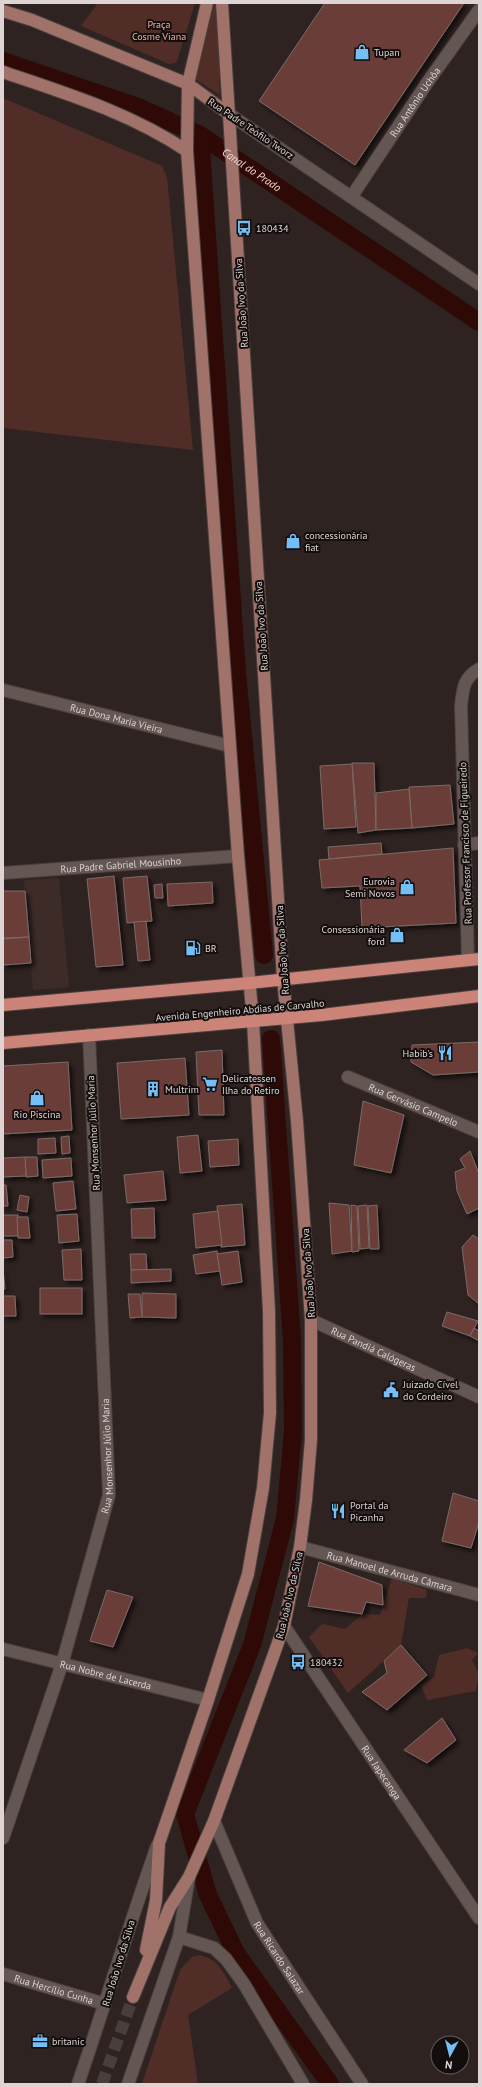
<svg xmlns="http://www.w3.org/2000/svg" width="482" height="2087" viewBox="0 0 482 2087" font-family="'PT Sans',sans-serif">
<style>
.built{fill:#3d2b28}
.green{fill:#502d27}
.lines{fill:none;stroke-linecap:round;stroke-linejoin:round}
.canal{stroke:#2e0905;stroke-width:18}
.building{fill:#6a3e37;stroke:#796b68;filter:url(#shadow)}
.major-tunnel{stroke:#493e3c;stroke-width:12;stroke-dasharray:12 6;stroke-linecap:butt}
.minor-casing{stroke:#4a403f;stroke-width:14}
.major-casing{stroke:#4a403f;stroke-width:14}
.highway-casing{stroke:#4a403f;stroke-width:14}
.minor{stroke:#635653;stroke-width:12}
.major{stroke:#a17269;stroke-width:12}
.highway{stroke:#cb8477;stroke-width:12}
.labels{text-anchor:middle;stroke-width:4;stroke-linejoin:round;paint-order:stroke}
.park-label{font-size:10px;fill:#f9ac9e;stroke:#130e0d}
.poi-label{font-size:10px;fill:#ddd4d3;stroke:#130e0d;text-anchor:start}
.street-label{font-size:10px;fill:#ddd4d3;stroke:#130e0d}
.water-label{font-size:11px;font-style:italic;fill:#f7d7d1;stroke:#130e0d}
</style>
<defs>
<filter id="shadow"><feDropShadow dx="3.5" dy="3.5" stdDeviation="2" flood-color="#0009"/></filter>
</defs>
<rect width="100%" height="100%" fill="#2f2321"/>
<polygon class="built" points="59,878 69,987 33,990 24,880"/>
<g class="green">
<polygon points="98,3 195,3 177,61 175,63 169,64 81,26"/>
<polygon points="213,3 217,3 220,95 195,79 195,66"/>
<polygon points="3,98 162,166 167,177 193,450 3,428"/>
<polygon points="392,1578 427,1590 426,1598 409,1598 401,1645 348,1693 309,1637 322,1624 345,1629 362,1614 380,1615"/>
<polygon points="467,1648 478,1653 472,1660 479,1674 476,1691 427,1700 421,1685 434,1677 439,1655"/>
<path d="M198 1955C217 1957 224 1973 232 1988L188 2015 198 2084H142L180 1970 192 1957Z"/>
</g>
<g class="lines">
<g class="canal">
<path id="s1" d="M3 61 138 107 200 135 479 322"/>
<polyline points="200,135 237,673 264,955"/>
<polyline points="271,1039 292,1340 293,1432 285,1519 252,1645 185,1814 208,1895 236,1953 330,2084"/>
</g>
</g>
<g class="building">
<polygon points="325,3 464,3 355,165 259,101"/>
<polygon points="352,763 374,763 376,830 358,833"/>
<polygon points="352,764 356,827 324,829 320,766"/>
<polygon points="450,785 454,824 412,828 409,787"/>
<polygon points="409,789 412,828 376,830 376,793"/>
<polygon points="381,843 382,854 329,859 328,847"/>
<polygon points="453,848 456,923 362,928 360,886 322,888 319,860"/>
<polygon points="114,876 123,965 96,967 87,879"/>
<polygon points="147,876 152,921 127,923 123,878"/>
<polygon points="212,882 213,903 168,906 167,884"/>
<polygon points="162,884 163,898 155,898 154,885"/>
<polygon points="3,891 25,891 29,937 3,938"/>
<polygon points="146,921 150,960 138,961 134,922"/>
<polygon points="29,937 31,963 3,965 3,939"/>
<polygon points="479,1042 479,1072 433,1075 411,1062 412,1045"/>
<polygon points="222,1050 224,1115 199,1115 196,1052"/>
<polygon points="185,1058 189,1115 121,1119 117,1063"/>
<polygon points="68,1062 72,1130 3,1134 3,1066"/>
<polygon points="363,1101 404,1115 391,1173 354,1165"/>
<polygon points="198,1135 202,1171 180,1173 177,1137"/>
<polygon points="69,1136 70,1153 62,1154 61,1137"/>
<polygon points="55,1138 56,1153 38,1154 38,1139"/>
<polygon points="238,1139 239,1165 210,1167 208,1141"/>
<polygon points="470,1151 479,1174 479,1208 467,1214 457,1191 455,1172 465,1168 460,1159"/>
<polygon points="25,1157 37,1157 38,1176 26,1177"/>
<polygon points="25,1157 26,1176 3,1177 3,1158"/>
<polygon points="71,1158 72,1176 43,1178 42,1160"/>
<polygon points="163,1171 166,1200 127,1203 124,1175"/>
<polygon points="73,1181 76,1209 56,1211 53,1183"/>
<polygon points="3,1185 6,1185 8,1206 3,1206"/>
<polygon points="20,1195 29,1197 27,1212 17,1210"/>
<polygon points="329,1203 349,1205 352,1251 332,1254"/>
<polygon points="242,1204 245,1245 221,1247 217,1206"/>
<polygon points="351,1205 357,1206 359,1251 352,1252"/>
<polygon points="367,1205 369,1248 360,1249 358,1206"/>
<polygon points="377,1205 379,1249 370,1249 368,1206"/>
<polygon points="154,1208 155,1238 132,1238 131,1209"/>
<polygon points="218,1211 222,1245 196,1248 193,1214"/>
<polygon points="77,1214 79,1241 59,1243 57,1215"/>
<rect x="3" y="1215" width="15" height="21"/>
<polygon points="17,1217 28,1217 30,1238 18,1238"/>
<polygon points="473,1235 479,1239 479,1304 468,1295 462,1247"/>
<polygon points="3,1240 12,1240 13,1257 3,1258"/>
<polygon points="81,1249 82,1280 64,1280 62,1250"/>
<polygon points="217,1251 220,1271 196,1274 193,1255"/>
<polygon points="238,1251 242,1282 222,1285 217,1254"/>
<polygon points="130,1254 146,1254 147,1270 131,1270"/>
<polygon points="3,1269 5,1289 3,1289"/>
<polygon points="171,1269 171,1281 131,1283 131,1270"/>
<rect x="40" y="1288" width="42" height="26"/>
<polygon points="142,1293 176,1294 176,1318 142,1317"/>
<polygon points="128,1294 140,1294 142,1317 130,1318"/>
<polygon points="3,1296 15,1296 16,1316 3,1316"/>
<polygon points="447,1312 478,1321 470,1336 442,1326"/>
<polygon points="474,1328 479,1331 479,1341 470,1336"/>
<polygon points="453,1493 479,1501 479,1522 471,1548 442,1541"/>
<polygon points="319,1562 382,1585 383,1605 366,1602 362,1614 308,1606"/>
<polygon points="107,1590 133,1597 113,1647 90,1641"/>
<polygon points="401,1645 427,1675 387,1710 362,1692 387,1673 384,1661"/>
<polygon points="442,1718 456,1740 427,1763 404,1750"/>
</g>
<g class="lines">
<polyline class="major-tunnel" points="102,2084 133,1997"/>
<g class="minor-casing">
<g id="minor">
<polyline points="229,114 479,284"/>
<path id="s2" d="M352 196 427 83 479 10"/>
<path id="s3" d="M3 690 230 746"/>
<polyline points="464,845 479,843"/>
<path id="s4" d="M3 873 238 856"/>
<path d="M468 960 461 706C463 689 463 678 479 669"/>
<path id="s5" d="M348 1077 479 1132"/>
<path id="s6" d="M311 1320 479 1397"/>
<path id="s7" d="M300 1547 479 1595"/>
<path id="s8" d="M284 1626 479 1918"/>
<path id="s9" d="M3 1649 208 1700"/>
<path id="s10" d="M214 1821 257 1923 362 2084"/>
<path id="s11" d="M3 1838 62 1664 109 1495 89 1035"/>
<polyline points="179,1937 214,1948 226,1959 244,1984 303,2084"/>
<path id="s12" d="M3 1974 105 2004"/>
<path d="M78 2084C105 2005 129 1925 157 1846"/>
<polyline points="128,2084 179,1937 189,1877"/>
</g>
</g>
<g class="major-casing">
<g id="major">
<polyline points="3,11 32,20 188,84 229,114"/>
<path d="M3 72C68 94 130 113 187 151"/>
<polyline points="146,1950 156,1900 159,1843 208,1700 248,1574 263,1488 270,1413 269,1311 253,1021 238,856 187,151 188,84 207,3"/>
<polyline points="133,1997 170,1907 189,1877 214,1821 284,1626 300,1547 306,1500 311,1440 311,1320 297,1121 283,979 222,3"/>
</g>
</g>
<g class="highway-casing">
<g id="highway">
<polyline points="3,1005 250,983 479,959"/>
<polyline points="3,1043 322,1015 479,996"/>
</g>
</g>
<use href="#minor" class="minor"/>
<use href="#major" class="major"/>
<use href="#highway" class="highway"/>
</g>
<defs>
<g id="shop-bare" transform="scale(1.2)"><path d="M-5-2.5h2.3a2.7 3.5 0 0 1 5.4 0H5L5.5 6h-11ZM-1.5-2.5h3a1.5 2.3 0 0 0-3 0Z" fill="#74c0f6" stroke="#130e0d" stroke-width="2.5" paint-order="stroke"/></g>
<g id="bus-bare" transform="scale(1.2)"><path d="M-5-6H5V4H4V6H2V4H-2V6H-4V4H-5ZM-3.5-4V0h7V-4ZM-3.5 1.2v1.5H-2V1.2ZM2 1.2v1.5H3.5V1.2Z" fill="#74c0f6" stroke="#130e0d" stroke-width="2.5" paint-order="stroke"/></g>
<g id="fuel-bare" transform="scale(1.2)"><path d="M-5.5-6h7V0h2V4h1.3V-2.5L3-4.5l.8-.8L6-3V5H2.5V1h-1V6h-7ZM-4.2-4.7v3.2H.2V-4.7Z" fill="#74c0f6" stroke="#130e0d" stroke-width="2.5" paint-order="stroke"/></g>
<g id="restaurant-bare" transform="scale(1.2)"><path d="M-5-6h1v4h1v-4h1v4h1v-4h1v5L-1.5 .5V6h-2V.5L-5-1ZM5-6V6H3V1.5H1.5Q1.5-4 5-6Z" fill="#74c0f6" stroke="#130e0d" stroke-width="2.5" paint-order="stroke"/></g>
<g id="supermarket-bare" transform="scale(1.2)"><path d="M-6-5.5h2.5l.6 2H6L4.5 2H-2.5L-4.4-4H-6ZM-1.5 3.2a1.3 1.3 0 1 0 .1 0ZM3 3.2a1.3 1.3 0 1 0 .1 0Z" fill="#74c0f6" stroke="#130e0d" stroke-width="2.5" paint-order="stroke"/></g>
<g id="building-bare" transform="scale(1.2)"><path d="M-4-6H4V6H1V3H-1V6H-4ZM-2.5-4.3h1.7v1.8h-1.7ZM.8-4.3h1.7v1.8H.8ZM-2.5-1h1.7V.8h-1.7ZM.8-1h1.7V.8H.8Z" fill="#74c0f6" stroke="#130e0d" stroke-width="2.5" paint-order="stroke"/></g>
<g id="civic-bare" transform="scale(1.2)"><path d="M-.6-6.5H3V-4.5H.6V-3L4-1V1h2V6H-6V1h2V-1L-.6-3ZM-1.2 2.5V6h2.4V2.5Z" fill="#74c0f6" stroke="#130e0d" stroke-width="2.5" paint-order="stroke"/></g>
<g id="office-bare" transform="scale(1.2)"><path d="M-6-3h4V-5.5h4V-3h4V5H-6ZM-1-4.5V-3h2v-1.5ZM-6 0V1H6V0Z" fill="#74c0f6" stroke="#130e0d" stroke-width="2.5" paint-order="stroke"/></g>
</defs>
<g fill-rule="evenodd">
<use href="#shop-bare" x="362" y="52"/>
<use href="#bus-bare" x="244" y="228"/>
<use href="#shop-bare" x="293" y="541"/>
<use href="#shop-bare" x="407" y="887"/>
<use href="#shop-bare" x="397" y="935"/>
<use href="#fuel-bare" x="193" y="948"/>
<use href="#restaurant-bare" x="445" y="1053"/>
<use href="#supermarket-bare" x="210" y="1084"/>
<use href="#building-bare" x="153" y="1089"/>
<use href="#shop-bare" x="37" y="1098"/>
<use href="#civic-bare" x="391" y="1390"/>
<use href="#restaurant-bare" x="338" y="1511"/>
<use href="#bus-bare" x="298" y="1662"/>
<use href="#office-bare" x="40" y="2041"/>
</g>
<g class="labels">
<g class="park-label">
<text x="159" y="28">Praça<tspan x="159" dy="12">Cosme Viana</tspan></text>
</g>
<g class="poi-label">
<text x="374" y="56">Tupan</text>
<text x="256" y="232">180434</text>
<text x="305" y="539">concessionária<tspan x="305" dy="12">fiat</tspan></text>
<text x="395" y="885" text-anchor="end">Eurovia<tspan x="395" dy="12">Semi Novos</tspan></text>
<text x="385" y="933" text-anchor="end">Consessionária<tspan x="385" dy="12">ford</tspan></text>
<text x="205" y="952">BR</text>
<text x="433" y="1057" text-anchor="end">Habib's</text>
<text x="222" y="1082">Delicatessen<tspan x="222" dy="12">Ilha do Retiro</tspan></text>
<text x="165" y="1093">Multrim</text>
<text x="37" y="1118" text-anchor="middle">Rio Piscina</text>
<text x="403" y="1388">Juizado Cível<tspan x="403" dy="12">do Cordeiro</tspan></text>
<text x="350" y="1509">Portal da<tspan x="350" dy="12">Picanha</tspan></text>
<text x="310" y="1666">180432</text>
<text x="52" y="2045">britanic</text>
</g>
<g class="street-label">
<text dy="4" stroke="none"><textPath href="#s2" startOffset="113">Rua Antônio Uchôa</textPath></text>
<text transform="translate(251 128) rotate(34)" y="4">Rua Padre Teófilo Tworz</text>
<text transform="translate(241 303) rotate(-94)" y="4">Rua João Ivo da Silva</text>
<text transform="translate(261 626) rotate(-94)" y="4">Rua João Ivo da Silva</text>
<text dy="4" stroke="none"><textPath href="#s3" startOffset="117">Rua Dona Maria Vieira</textPath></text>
<text transform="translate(465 843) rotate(-92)" y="4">Rua Professor Francisco de Figueiredo</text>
<text dy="4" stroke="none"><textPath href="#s4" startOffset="118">Rua Padre Gabriel Mousinho</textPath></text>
<text transform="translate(282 950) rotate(-94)" y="4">Rua João Ivo da Silva</text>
<text transform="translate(240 1010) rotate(-5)" y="4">Avenida Engenheiro Abdias de Carvalho</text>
<text dy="4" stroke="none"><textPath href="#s5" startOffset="71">Rua Gervásio Campelo</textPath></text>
<text transform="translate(93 1133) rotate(-93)" y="4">Rua Monsenhor Júlio Maria</text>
<text transform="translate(308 1273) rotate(-94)" y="4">Rua João Ivo da Silva</text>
<text dy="4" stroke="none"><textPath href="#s6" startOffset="69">Rua Pandiá Calógeras</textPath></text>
<text dy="4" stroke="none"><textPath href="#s11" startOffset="398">Rua Monsenhor Júlio Maria</textPath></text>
<text dy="4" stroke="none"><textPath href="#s7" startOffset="93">Rua Manoel de Arruda Câmara</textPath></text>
<text transform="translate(289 1595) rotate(-77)" y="4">Rua João Ivo da Silva</text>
<text dy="4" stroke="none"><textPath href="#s9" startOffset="106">Rua Nobre de Lacerda</textPath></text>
<text dy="4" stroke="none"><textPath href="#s8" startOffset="176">Rua Japecanga</textPath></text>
<text dy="4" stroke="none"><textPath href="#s10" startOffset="152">Rua Ricardo Salazar</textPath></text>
<text transform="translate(118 1963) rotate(-73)" y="4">Rua João Ivo da Silva</text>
<text dy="4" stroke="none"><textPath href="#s12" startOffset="53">Rua Hercílio Cunha</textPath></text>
</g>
<g class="water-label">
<text dy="4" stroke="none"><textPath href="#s1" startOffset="273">Canal do Prado</textPath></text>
</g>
</g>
<rect width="482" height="2087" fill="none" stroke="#ddd4d3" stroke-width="8"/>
<g transform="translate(450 2055) rotate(187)"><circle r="19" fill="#130e0d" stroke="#645d5c"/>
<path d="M0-3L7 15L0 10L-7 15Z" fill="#74c0f6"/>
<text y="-6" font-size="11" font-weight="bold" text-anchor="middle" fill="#ddd4d3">N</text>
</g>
</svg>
